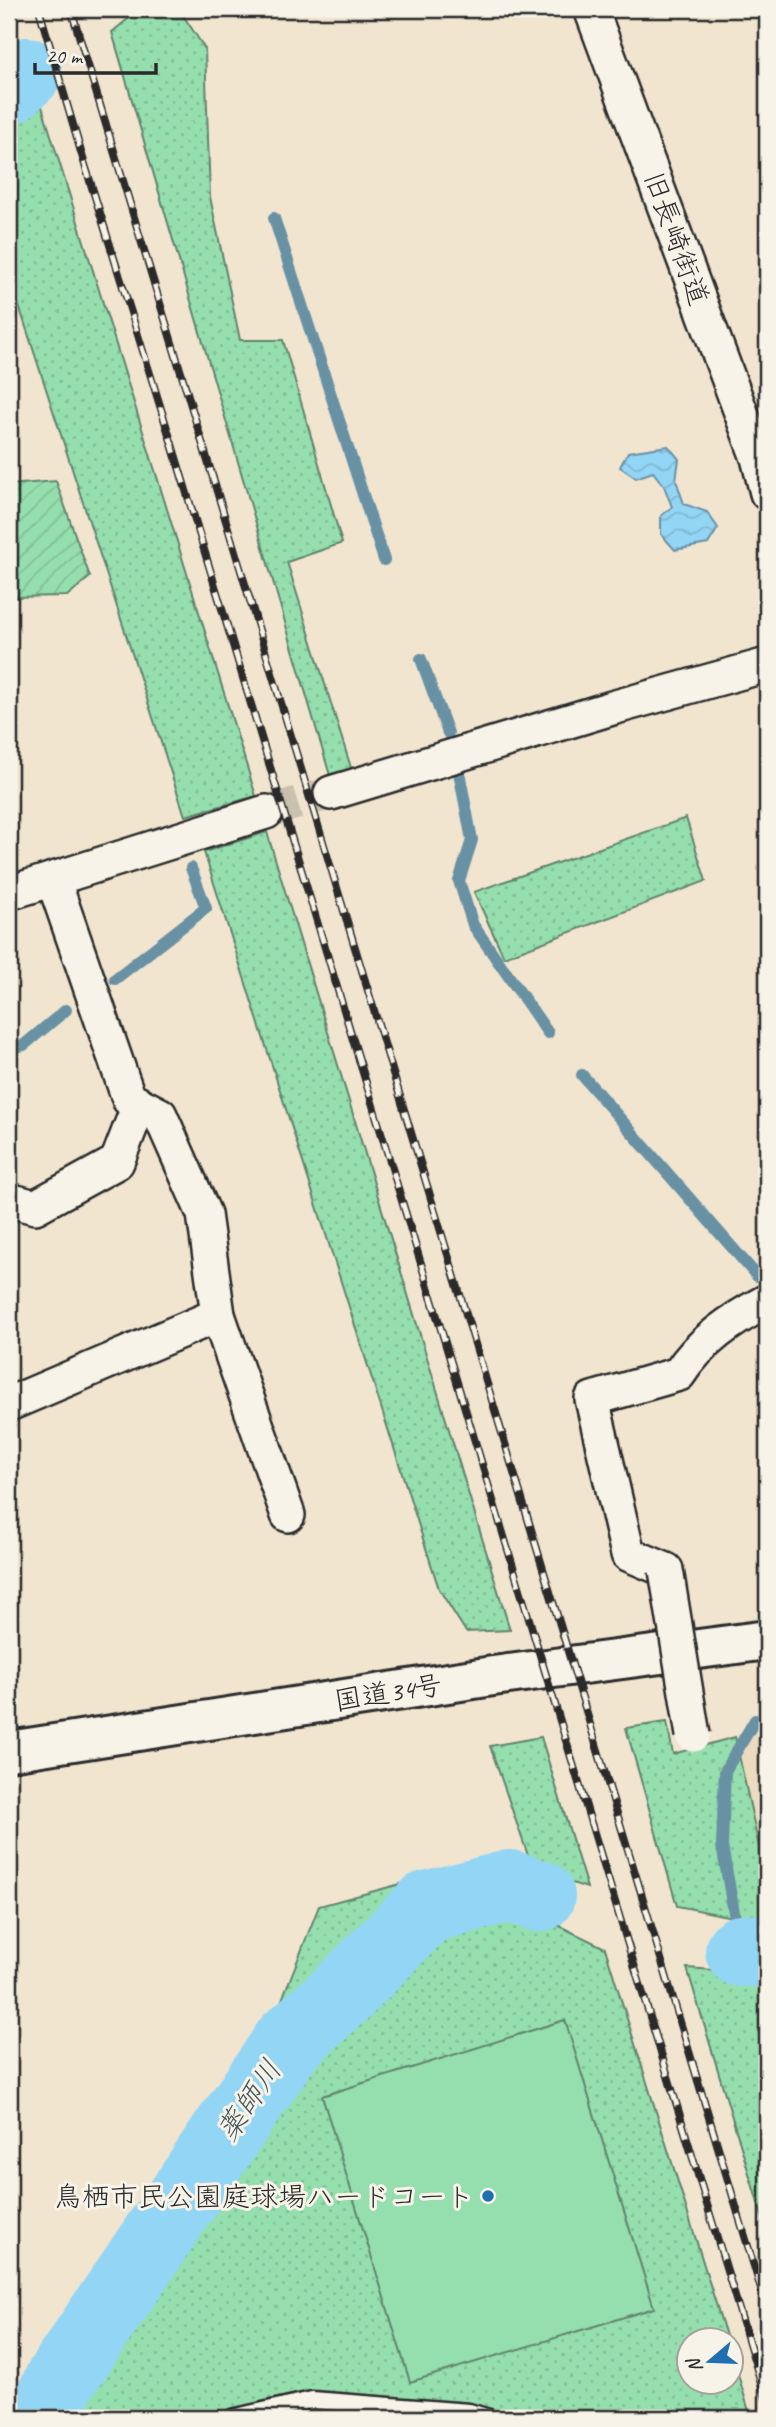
<svg xmlns="http://www.w3.org/2000/svg" width="776" height="2427" viewBox="0 0 776 2427" font-family="Caveat,'Klee One',sans-serif">
<style>
.built{fill:#eddbbf}
.grass{fill:url(#grass-dots);stroke:#60846c;stroke-width:2}
.garden{fill:url(#garden-furrows);stroke:#60846c;stroke-width:2}
.pitch{fill:#95deae;stroke:#60846c;stroke-width:2}
.water{fill:url(#water-waves);stroke:#6991a4;stroke-width:2}
.lines{fill:none;stroke-linecap:round;stroke-linejoin:round}
.stream{stroke:#6991a4;stroke-width:12}
.river{stroke:#93d5f5;stroke-width:72}
.street-tunnel{stroke:#c9c0af;stroke-width:33;stroke-dasharray:33 17;stroke-linecap:butt}
.lane-casing{stroke:#2b2b2b;stroke-width:21}
.street-casing{stroke:#2b2b2b;stroke-width:38}
.highway-casing{stroke:#2b2b2b;stroke-width:44}
.lane{stroke:#f7f3e8;stroke-width:16}
.street{stroke:#f7f3e8;stroke-width:33}
.highway{stroke:#f7f3e8;stroke-width:38}
.rail-casing{stroke:#2b2b2b;stroke-width:8}
.rail{stroke:#f7f3e8;stroke-width:5;stroke-dasharray:16;stroke-linecap:butt}
.street-bridge-casing{stroke:#2b2b2b;stroke-width:38;stroke-linecap:butt}
.street-bridge{stroke:#f7f3e8;stroke-width:33}
.poi-dot{fill:#1f6fb2;stroke:#f7f3e8;stroke-width:2.5}
.labels{text-anchor:middle;stroke-width:6;stroke-linejoin:round;paint-order:stroke}
.street-label{font-size:28px;fill:#2b2b2b;stroke:#f7f3e8}
.poi-label{font-size:28px;fill:#2b2b2b;stroke:#f7f3e8;text-anchor:end}
.water-label{font-size:30px;font-style:italic;fill:#45565e;stroke:#f7f3e8}
</style>
<defs>
<pattern id="grass-dots" width="8" height="8" patternUnits="userSpaceOnUse" patternTransform="scale(1.75)"><rect width="8" height="8" fill="#95deae"/><path d="M2 2h.1M6 6h.1" fill="none" stroke="#81bf96" stroke-width="1.8" stroke-linecap="round"/></pattern>
<pattern id="garden-furrows" width="10" height="10" patternUnits="userSpaceOnUse" patternTransform="scale(1.75)"><rect width="10" height="10" fill="#95deae"/><path d="M-1 1l2-2M0 10L10 0M9 11l2-2" fill="none" stroke="#81bf96"/></pattern>
<pattern id="water-waves" width="16" height="10" patternUnits="userSpaceOnUse" patternTransform="scale(1.75)"><rect width="16" height="10" fill="#93d5f5"/><path d="M0 5q4-4 8 0t8 0" fill="none" stroke="#7fb7d2"/></pattern>
</defs>
<rect width="100%" height="100%" fill="#f1e5d0"/>
<filter id="ink" filterUnits="userSpaceOnUse"><feTurbulence type="fractalNoise" baseFrequency=".0143" numOctaves="2"/><feDisplacementMap in="SourceGraphic" scale="14" xChannelSelector="R" yChannelSelector="G"/><feConvolveMatrix kernelMatrix="1 2 1 2 8 2 1 2 1" color-interpolation-filters="sRGB"/></filter>
<g filter="url(#ink)">
<polygon class="built" points="767,1720 767,1883 735,1737"/>
<g class="grass">
<polygon points="140,9 179,9 205,49 210,197 240,340 283,340 342,543 287,562 352,771 331,779 112,32"/>
<polygon points="36,87 256,796 185,816 9,275 9,108"/>
<polygon points="686,818 706,881 504,957 474,892"/>
<polygon points="267,832 510,1630 466,1632 439,1589 204,852"/>
<polygon points="667,1722 673,1754 735,1737 767,1883 767,1924 677,1906 626,1728"/>
<polygon points="541,1737 587,1888 533,1870 490,1746"/>
<polygon points="419,1879 268,2035 319,1906"/>
<polygon points="481,1908 541,1917 605,1948 727,2339 688,2340 688,2382 730,2382 731,2351 751,2418 65,2418 86,2375 280,2085 434,1925"/>
<polygon points="687,1968 767,1974 767,2233"/>
</g>
<polygon class="garden" points="56,481 90,577 67,596 9,597 9,485"/>
<polygon class="pitch" points="565,2020 654,2308 410,2382 322,2096"/>
<polygon class="water" points="668,446 679,459 676,480 684,504 707,512 718,528 708,544 675,550 661,534 661,516 672,507 664,486 653,472 636,478 620,467 628,452"/>
<g class="lines">
<g class="stream">
<polyline points="253,12 255,9"/>
<polyline points="274,218 384,560"/>
<polyline points="421,659 448,733"/>
<polyline points="459,772 472,840 459,881 473,925 548,1033"/>
<polyline points="115,979 206,908 191,868"/>
<polyline points="9,1049 24,1045 66,1010"/>
<polyline points="582,1075 757,1276"/>
<polyline points="766,1570 767,1568"/>
<polyline points="741,1951 722,1846 725,1771 755,1720"/>
</g>
<g class="river">
<polyline points="9,88 26,73"/>
<polyline points="741,1951 767,1950"/>
<polyline points="43,2418 60,2380 289,2041 343,1993 427,1907 510,1886 539,1896"/>
</g>
<polyline class="street-tunnel" points="266,812 331,793"/>
<g class="lane-casing">
<polyline id="lane" points="232,2418 312,2400 469,2412 489,2418"/>
</g>
<g class="street-casing">
<g id="street">
<polyline points="591,9 758,458 767,493"/>
<polyline points="331,793 612,708 767,665"/>
<polyline points="53,879 129,1099 160,1115 204,1214 218,1315 288,1515"/>
<polyline points="9,893 266,812"/>
<polyline points="9,1200 35,1207 117,1162 139,1105"/>
<polyline points="9,1404 218,1315"/>
<path d="M666 1570 628 1554 592 1399 679 1374C700 1341 733 1319 767 1301"/>
</g>
</g>
<g class="highway-casing">
<polyline id="highway" points="9,1751 493,1676 767,1640"/>
</g>
<use href="#lane" class="lane"/>
<use href="#street" class="street"/>
<use href="#highway" class="highway"/>
<g class="rail-casing">
<g id="rail">
<polyline points="39,9 81,152 171,441 767,2402"/>
<polyline points="71,9 767,2309"/>
</g>
</g>
<use href="#rail" class="rail"/>
<g class="street-bridge-casing">
<polyline id="street-bridge" points="666,1570 693,1735"/>
</g>
<use href="#street-bridge" class="street-bridge"/>
</g>
</g>
<circle class="poi-dot" cx="488" cy="2196" r="7"/>
<g class="labels">
<g class="street-label">
<text transform="translate(677 238) rotate(70)" y="10">旧長崎街道</text>
<text transform="translate(388 1692) rotate(-9)" y="10">国道34号</text>
</g>
<g class="poi-label">
<text x="474" y="2206">鳥栖市民公園庭球場ハードコート</text>
</g>
<g class="water-label">
<text transform="translate(249 2100) rotate(-56)" y="10">薬師川</text>
</g>
</g>
<rect width="776" height="2427" fill="none" stroke="#f7f3e8" stroke-width="35"/>
<rect x="18" y="18" width="741" height="2392" fill="none" stroke="#2b2b2b" stroke-width="2.5" filter="url(#ink)"/>
<g transform="translate(710 2361) rotate(251)"><circle r="33" fill="#f7f3e8" stroke="#a5a39c" stroke-width="2"/>
<path d="M0-5L12 26L0 18L-12 26Z" fill="#1f6fb2"/>
<text y="-10" font-size="19" font-weight="bold" text-anchor="middle" fill="#2b2b2b">N</text>
</g>
<path d="M35 63v10h121v-10" fill="none" stroke="#2b2b2b" stroke-width="3.5"/>
<text x="46" y="63" font-size="21" fill="#2b2b2b" stroke="#f7f3e8" stroke-width="5" paint-order="stroke">20 m</text>
</svg>
